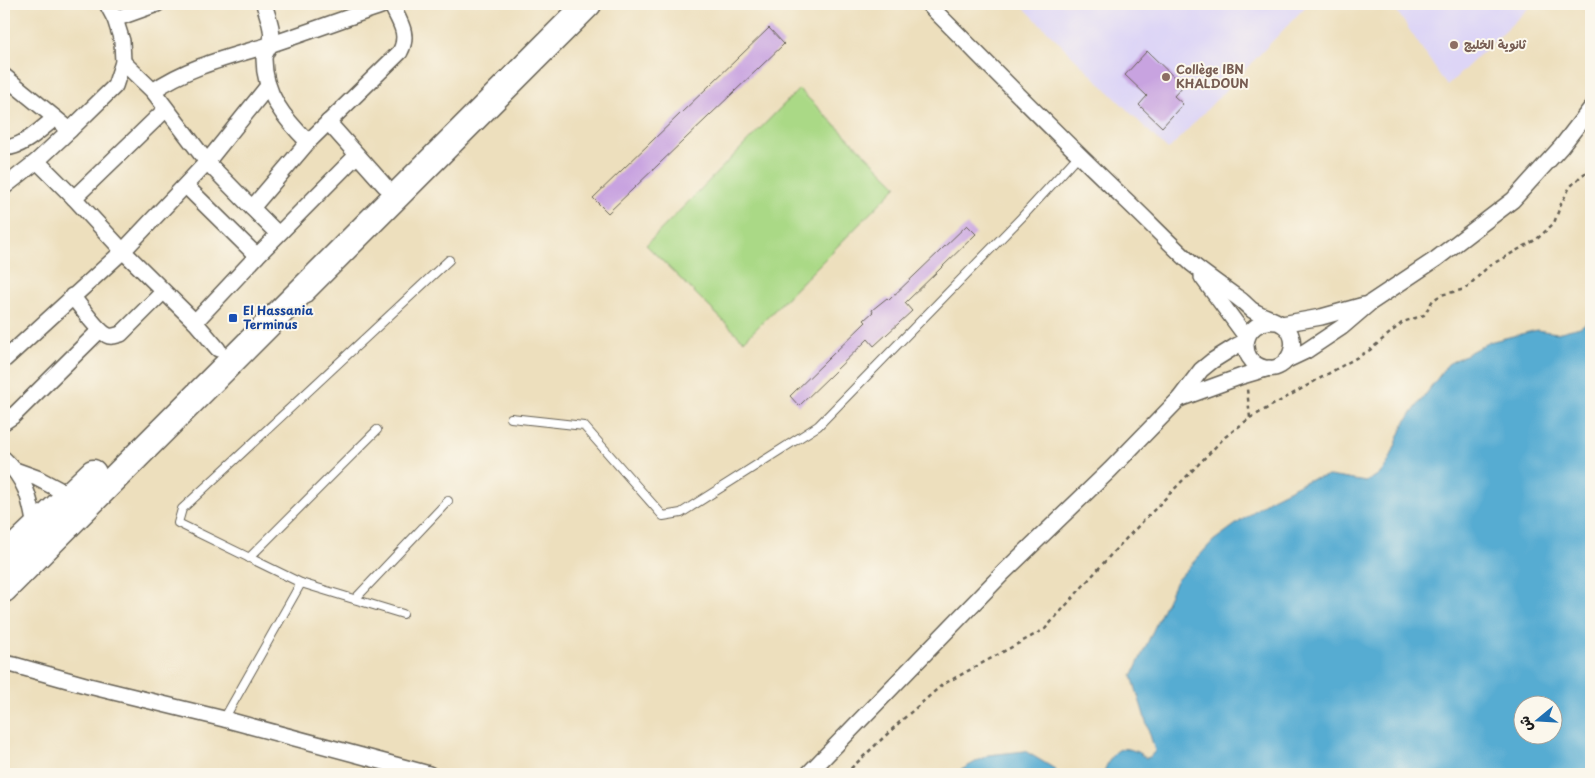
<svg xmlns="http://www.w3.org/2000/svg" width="1595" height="778" viewBox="0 0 1595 778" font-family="'Playpen Sans','Playpen Sans Arabic',sans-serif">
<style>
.built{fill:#ddd5f6}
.green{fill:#aad986;stroke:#637a51}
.water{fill:#56acd2;stroke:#396477;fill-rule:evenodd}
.building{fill:#c8a3e0}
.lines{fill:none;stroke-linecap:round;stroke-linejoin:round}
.lane-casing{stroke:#656054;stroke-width:10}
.street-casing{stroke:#656054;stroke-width:18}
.highway-casing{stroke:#656054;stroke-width:29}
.path{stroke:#656054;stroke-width:2.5;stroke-dasharray:4 4;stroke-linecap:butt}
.lane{stroke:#fff;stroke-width:8}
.street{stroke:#fff;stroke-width:15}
.highway{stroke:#fff;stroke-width:26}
.education-dot{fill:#8d6e63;stroke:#fbf7ec;stroke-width:2}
.transit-dot{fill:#1a4fb4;stroke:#fbf7ec;stroke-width:2}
.labels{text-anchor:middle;stroke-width:4;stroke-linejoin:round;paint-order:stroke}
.education-label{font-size:12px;font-weight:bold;fill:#785e54;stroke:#fbf7ec;text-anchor:start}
.transit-label{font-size:12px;font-weight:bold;fill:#164399;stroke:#fbf7ec;text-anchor:start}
</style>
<rect width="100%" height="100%" fill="#fbf7ec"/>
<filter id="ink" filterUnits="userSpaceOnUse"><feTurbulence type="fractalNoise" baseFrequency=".02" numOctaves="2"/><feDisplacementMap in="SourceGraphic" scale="10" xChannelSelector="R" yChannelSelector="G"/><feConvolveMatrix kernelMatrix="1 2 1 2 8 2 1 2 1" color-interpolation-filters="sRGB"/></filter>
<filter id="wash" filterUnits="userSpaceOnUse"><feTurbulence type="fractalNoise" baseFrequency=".0096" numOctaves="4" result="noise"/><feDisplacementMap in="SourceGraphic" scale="20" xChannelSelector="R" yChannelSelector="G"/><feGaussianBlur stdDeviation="1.12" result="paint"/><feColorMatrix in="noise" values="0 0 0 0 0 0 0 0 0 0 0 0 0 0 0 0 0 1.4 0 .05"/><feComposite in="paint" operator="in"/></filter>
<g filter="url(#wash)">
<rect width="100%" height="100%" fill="#eddfbd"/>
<g class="built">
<polygon points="1020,4 1308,4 1168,150"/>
<polygon points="1392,4 1533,4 1447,86"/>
</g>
<polygon class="green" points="799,89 897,186 744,341 646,245"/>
<g class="water">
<path d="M1591 320V774H1103C1108 762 1115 743 1132 750 1137 751 1142 755 1146 758L1150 757 1155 751 1132 676 1176 581 1213 541 1272 498 1308 480 1329 476 1366 482 1381 473 1389 461 1404 424 1448 364 1489 342 1537 330 1557 333 1580 327ZM1522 706H1552V736H1522Z"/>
<polygon points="1025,751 1055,769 1057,774 954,774 988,755"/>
</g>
<g id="blocks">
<g class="building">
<polygon points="769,28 784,44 608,213 593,198"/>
<polygon points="1147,51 1183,86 1174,96 1183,104 1162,127 1139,105 1147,96 1125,75"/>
<polygon points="967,225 976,234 905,303 912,311 874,346 868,339 799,406 790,396 866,322 864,320 873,312 872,310 887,298 889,300"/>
</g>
</g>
</g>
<g filter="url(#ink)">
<use href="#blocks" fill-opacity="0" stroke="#656054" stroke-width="1"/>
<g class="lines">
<g class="lane-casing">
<g id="lane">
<polyline points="511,418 584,426 663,516 681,513 818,426 1021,218 1079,155"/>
<polyline points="249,558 377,430"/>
<polyline points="301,583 403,614"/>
<polyline points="355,599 448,501"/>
<polyline points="224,719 301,583 178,523 182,509 449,260"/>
</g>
</g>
<g class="street-casing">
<g id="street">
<path d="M264 4C267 15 274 30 271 41 270 48 264 52 264 59 264 94 284 118 308 142L400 52C410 34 399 21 391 4"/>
<path d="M928 4C994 70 1059 137 1127 201 1149 222 1170 244 1192 264 1207 276 1223 287 1238 298 1243 301 1247 306 1252 310 1262 316 1274 319 1283 325 1303 339 1289 373 1265 368 1235 361 1242 318 1276 322"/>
<polyline points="115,19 157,4"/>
<path d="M123 62 153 91C187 67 229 57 269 45 309 32 348 17 387 4"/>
<polyline points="4,76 70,130"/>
<polyline points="268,86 207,162 252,208 308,142"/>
<polyline points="166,109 74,198 123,251 195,322 218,349"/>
<polyline points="328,122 385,186"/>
<path d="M4 147C20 150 42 128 55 118"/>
<polyline points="37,161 74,198"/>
<polyline points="186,186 257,256"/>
<polyline points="4,187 37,161 70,130 115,86 123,62 122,41 115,19 107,4"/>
<polyline points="252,208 278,234"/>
<polyline points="1202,277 1247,338"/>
<path d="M72 296C80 305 98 333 109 336 113 337 117 335 121 334L163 292"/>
<polyline points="195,322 257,256 357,155"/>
<polyline points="1282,324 1321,317 1364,305"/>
<polyline points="4,360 123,251 207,162 153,91"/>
<polyline points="1287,360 1306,351 1342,327 1370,303 1436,259 1513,200 1561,147 1591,108"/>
<polyline points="1179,399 1242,376 1269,368"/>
<polyline points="4,422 13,416 100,330"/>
<path d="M4 459C26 480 30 498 35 527"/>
<polyline points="15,470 37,478 71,496"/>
<polyline points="4,663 14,665 89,686 224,719 429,774"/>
<polyline points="808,774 1004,572 1110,470 1179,399 1201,370 1212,361 1236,346 1246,341"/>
</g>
</g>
<g class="highway-casing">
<g id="highway">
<polyline points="4,558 93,473"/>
<polyline points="4,589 588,4"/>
</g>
</g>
<g class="path">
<polyline points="1250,418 1370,350 1403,322 1424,315 1433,300 1441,295 1465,289 1489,266 1537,239 1554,223 1561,204 1570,187 1582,175 1591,170"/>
<polyline points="845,774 902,720 942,685 1045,629 1115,550 1225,437 1250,418 1247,389"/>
</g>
<use href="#lane" class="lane"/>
<use href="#street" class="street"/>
<use href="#highway" class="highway"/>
</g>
</g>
<g class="education-dot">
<circle cx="1454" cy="45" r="5"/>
<circle cx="1166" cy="77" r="5"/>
</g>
<rect class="transit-dot" x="228" y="313" width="10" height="10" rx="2.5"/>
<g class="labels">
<g class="education-label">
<text x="1464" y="49">ثانوية الخليج</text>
<text x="1176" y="74">Collège IBN<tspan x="1176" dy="14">KHALDOUN</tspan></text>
</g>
<g class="transit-label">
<text x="243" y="315">El Hassania<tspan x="243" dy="14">Terminus</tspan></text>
</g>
</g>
<rect width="1595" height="778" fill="none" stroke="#fbf7ec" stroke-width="20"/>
<g transform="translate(1538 720) rotate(252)"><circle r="24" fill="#fbf7ec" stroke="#a29f99"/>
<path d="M0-4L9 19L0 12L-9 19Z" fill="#1f6fb2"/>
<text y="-8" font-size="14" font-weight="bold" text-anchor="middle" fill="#1c1c1c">ش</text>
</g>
</svg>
